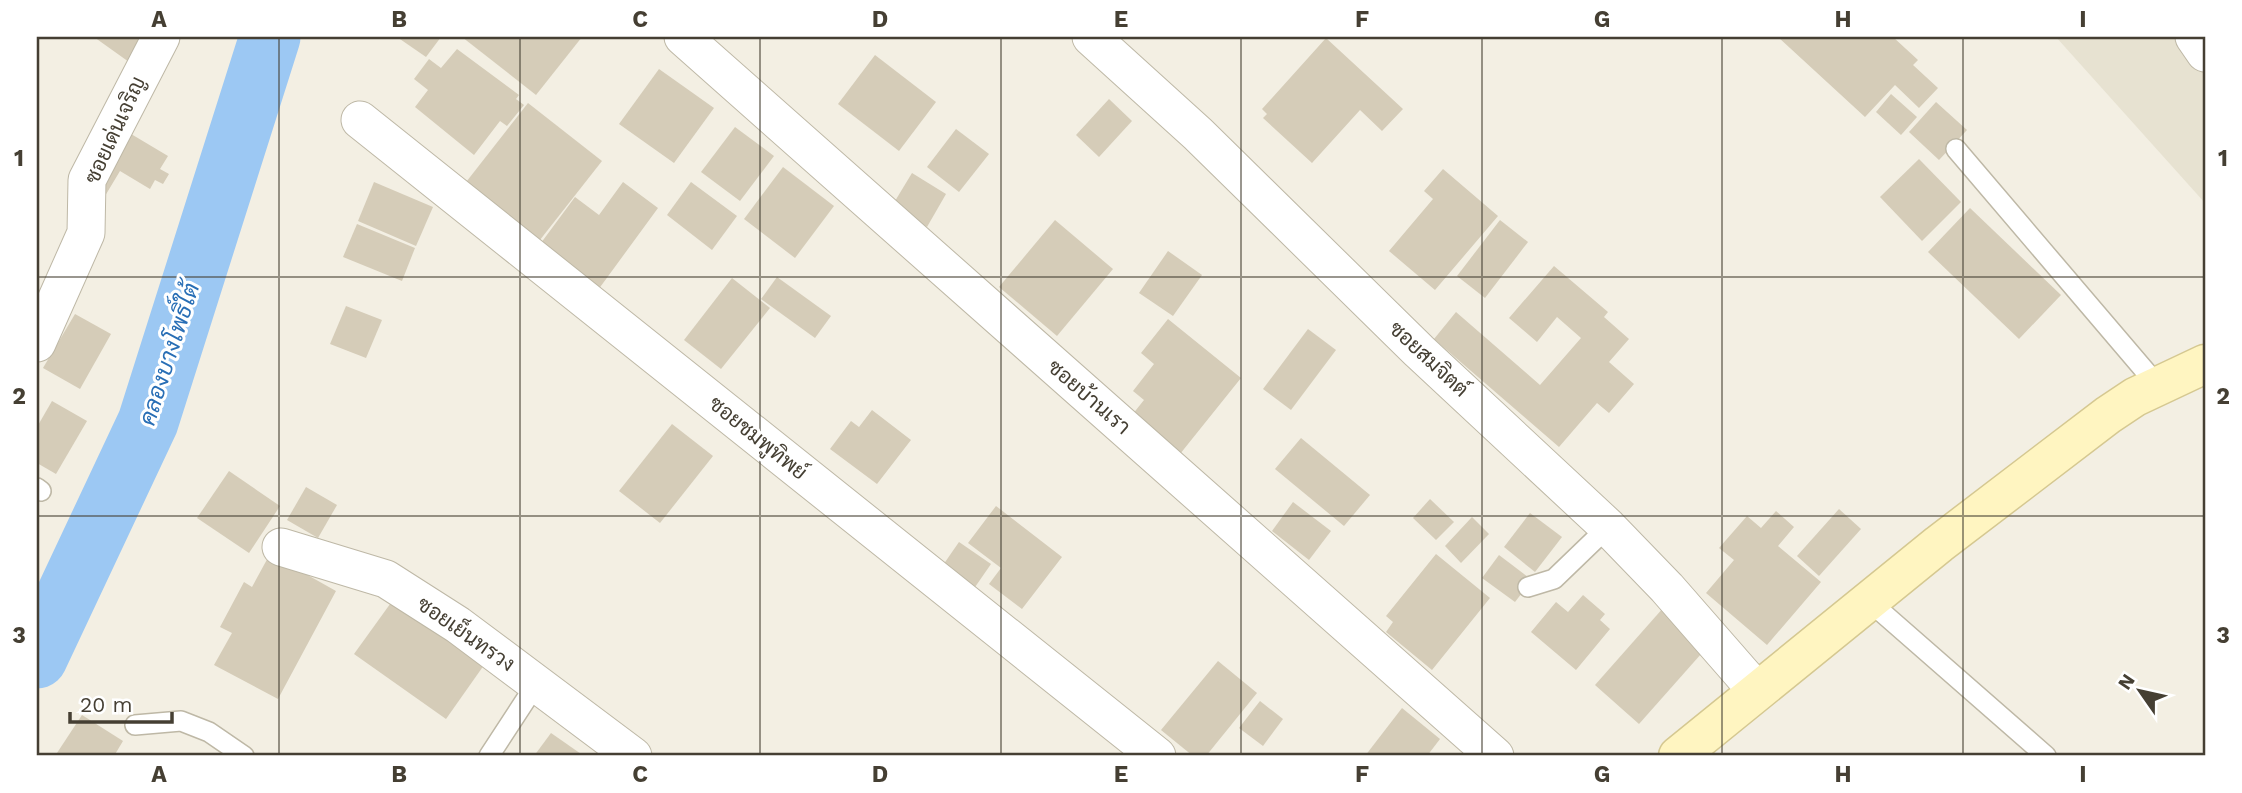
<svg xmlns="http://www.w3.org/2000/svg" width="2242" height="793" viewBox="0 0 2242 793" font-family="'Work Sans',Sarabun,sans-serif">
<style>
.residential{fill:#e7e2d1}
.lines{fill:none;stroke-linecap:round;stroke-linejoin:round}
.river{stroke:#9cc8f3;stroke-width:61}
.building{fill:#d5ccb8}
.lane-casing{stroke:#beb8a6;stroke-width:22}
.street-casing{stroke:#beb8a6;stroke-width:39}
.secondary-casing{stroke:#d5c891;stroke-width:41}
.lane{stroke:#fff;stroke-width:19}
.street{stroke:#fff;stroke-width:37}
.secondary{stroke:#fff5c1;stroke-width:38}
.grid{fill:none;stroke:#453f33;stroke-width:2;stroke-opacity:0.55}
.labels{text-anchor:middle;stroke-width:6;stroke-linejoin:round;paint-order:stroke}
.street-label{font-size:21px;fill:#453f33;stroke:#fff}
.water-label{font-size:23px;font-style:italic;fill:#286eb5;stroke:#fff}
.neatline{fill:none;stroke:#453f33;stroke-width:2.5}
.grid-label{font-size:23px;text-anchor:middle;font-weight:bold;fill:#453f33}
</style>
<rect width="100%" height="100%" fill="#f3efe3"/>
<polygon class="residential" points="2056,37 2205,37 2205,203"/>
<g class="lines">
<polyline class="river" points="37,658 148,422 270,37"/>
</g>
<g class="building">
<polygon points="94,37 147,37 129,62"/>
<polygon points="397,37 441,37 426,57"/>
<polygon points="462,37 582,37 536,95"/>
<polygon points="1778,37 1893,37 1918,60 1913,65 1938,88 1919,108 1895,85 1865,117"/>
<polygon points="1326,38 1403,109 1382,131 1360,110 1312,163 1263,118 1267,114 1262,109"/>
<polygon points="457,49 519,95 516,99 524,105 507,126 500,121 474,155 415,107 428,90 414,79 429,59 441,68"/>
<polygon points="875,55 936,102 899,151 838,104"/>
<polygon points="659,69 714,108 674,163 619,124"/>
<polygon points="1891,94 1917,117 1901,135 1876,112"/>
<polygon points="1109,99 1132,121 1099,157 1076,135"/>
<polygon points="1936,102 1967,130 1939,160 1909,132"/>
<polygon points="528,103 602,161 536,245 463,186"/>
<polygon points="735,127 774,156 740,201 701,172"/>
<polygon points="121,128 168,156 160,169 169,174 163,184 155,180 150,189 120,171 105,196 88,186"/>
<polygon points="956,129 989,154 959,192 927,167"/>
<polygon points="1919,159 1961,202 1922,241 1880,197"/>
<polygon points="783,167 834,206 795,258 744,219"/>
<polygon points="1443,169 1498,216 1435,290 1389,251 1433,199 1424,191"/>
<polygon points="912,173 946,194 927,227 892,206"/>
<polygon points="374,182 433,207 416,246 358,221"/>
<polygon points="623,182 658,208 598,290 538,247 575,197 599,215"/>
<polygon points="691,182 737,216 712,250 667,215"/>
<polygon points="1970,208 2061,295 2019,339 1928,252"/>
<polygon points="1055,220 1113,269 1057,336 999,287"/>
<polygon points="1500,220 1528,242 1485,298 1457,276"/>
<polygon points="357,224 415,248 402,281 343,257"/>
<polygon points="1168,251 1202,275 1173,316 1139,293"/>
<polygon points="1554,266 1608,312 1604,317 1629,339 1609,362 1634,384 1609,413 1597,403 1559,447 1434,339 1456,312 1540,385 1581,338 1557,317 1537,342 1509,318"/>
<polygon points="777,277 831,316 815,338 761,299"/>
<polygon points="732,278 770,308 721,369 684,340"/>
<polygon points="346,306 382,320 366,358 330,344"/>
<polygon points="75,314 111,334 80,389 43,368"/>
<polygon points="1168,319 1241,378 1180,454 1132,415 1144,400 1133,391 1154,364 1141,353"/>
<polygon points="1308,329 1336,350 1291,410 1263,389"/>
<polygon points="52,401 87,421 56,474 37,463 37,427"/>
<polygon points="872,410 911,440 877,484 830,449 851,421 859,427"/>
<polygon points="672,424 713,456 660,523 619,491"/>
<polygon points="1301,438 1370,495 1344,526 1275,469"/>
<polygon points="229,471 280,506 249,553 197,518"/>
<polygon points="306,487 337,505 318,538 287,520"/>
<polygon points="1430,499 1454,522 1436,540 1413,518"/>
<polygon points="1293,502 1331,531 1309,560 1272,531"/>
<polygon points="996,506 1062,557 1022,609 989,584 1001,568 968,543"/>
<polygon points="1839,509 1861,529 1819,576 1797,556"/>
<polygon points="1776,511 1794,527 1778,546 1821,582 1767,645 1706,593 1734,560 1719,548 1747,516 1761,528"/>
<polygon points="1530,513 1562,537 1535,572 1504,547"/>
<polygon points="1472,517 1489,534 1461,563 1445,546"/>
<polygon points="959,542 991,564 973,590 941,568"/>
<polygon points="270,554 336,591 278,699 214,665 232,633 220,627 244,582 252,587"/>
<polygon points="1436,554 1490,598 1432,670 1386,632 1393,622 1386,616"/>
<polygon points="1499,555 1532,580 1515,602 1482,578"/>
<polygon points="398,593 489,658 446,719 354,654"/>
<polygon points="1583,595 1605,614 1600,620 1610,629 1576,670 1531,632 1556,602 1568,612"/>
<polygon points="1664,607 1709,645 1639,724 1595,685"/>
<polygon points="1218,661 1257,693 1206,756 1193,756 1161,730"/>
<polygon points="1260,701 1283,719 1263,746 1239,728"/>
<polygon points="1402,708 1440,739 1427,756 1365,756"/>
<polygon points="82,715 123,741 114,756 55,756"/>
<polygon points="551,733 584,756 534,756"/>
</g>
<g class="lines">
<g class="lane-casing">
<g id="lane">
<polyline points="1956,149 2158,386"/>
<polyline points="37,488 41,491"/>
<polyline points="1528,587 1554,579 1608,527"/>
<polyline points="1869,601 2046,756"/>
<polyline points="135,725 181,721 209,732 244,756"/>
<polyline points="489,756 536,684"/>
</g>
</g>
<g class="street-casing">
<g id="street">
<polyline points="683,37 1495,756"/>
<polyline points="1091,37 1198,134 1419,351 1608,527 1667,588 1757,691"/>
<polyline points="2194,37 2205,53"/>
<polyline points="360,120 1157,756"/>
<polyline points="37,343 86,233 87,180 161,37"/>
<polyline points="281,547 386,579 458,625 633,756"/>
</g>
</g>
<g class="secondary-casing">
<polyline id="secondary" points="1678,756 1939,544 2108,415 2135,397 2205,364"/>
</g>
<use href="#lane" class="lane"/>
<use href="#street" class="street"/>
<use href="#secondary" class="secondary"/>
</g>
<path class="grid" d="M279 37V756M520 37V756M760 37V756M1001 37V756M1241 37V756M1482 37V756M1722 37V756M1963 37V756M37 277H2205M37 516H2205"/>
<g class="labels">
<g class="street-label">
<text transform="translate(115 130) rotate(-65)" y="7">ซอยเด่นเจริญ</text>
<text transform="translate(1429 359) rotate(43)" y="7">ซอยสมจิตต์</text>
<text transform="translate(1089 397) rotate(41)" y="7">ซอยบ้านเรา</text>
<text transform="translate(758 438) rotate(39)" y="7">ซอยชมพูทิพย์</text>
<text transform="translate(466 634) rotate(35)" y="7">ซอยเย็นทรวง</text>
</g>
<g class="water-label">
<text transform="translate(169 354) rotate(-72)" y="8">คลองบางโพธิ์ใต้</text>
</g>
</g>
<rect width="2242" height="793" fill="none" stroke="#ffffff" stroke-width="77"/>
<g transform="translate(2140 691) rotate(304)" stroke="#ffffff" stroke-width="5" paint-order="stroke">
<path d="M0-5L12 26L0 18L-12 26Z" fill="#453f33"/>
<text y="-10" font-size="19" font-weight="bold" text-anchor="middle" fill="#453f33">N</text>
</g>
<path d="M70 712v10h102v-10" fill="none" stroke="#453f33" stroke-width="3.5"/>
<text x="80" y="712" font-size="21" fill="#453f33" stroke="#ffffff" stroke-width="5" paint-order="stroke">20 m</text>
<rect x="38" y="38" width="2166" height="716" class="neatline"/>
<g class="grid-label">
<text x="159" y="27">A</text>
<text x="399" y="27">B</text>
<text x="640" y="27">C</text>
<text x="880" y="27">D</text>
<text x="1121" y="27">E</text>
<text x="1362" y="27">F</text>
<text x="1602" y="27">G</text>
<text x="1843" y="27">H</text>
<text x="2083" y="27">I</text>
<text x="19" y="166">1</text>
<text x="2223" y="166">1</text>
<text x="19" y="404">2</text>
<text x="2223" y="404">2</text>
<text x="19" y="643">3</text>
<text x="2223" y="643">3</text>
<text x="159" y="782">A</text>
<text x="399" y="782">B</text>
<text x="640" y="782">C</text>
<text x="880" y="782">D</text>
<text x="1121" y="782">E</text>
<text x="1362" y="782">F</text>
<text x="1602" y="782">G</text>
<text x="1843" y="782">H</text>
<text x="2083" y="782">I</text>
</g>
</svg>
